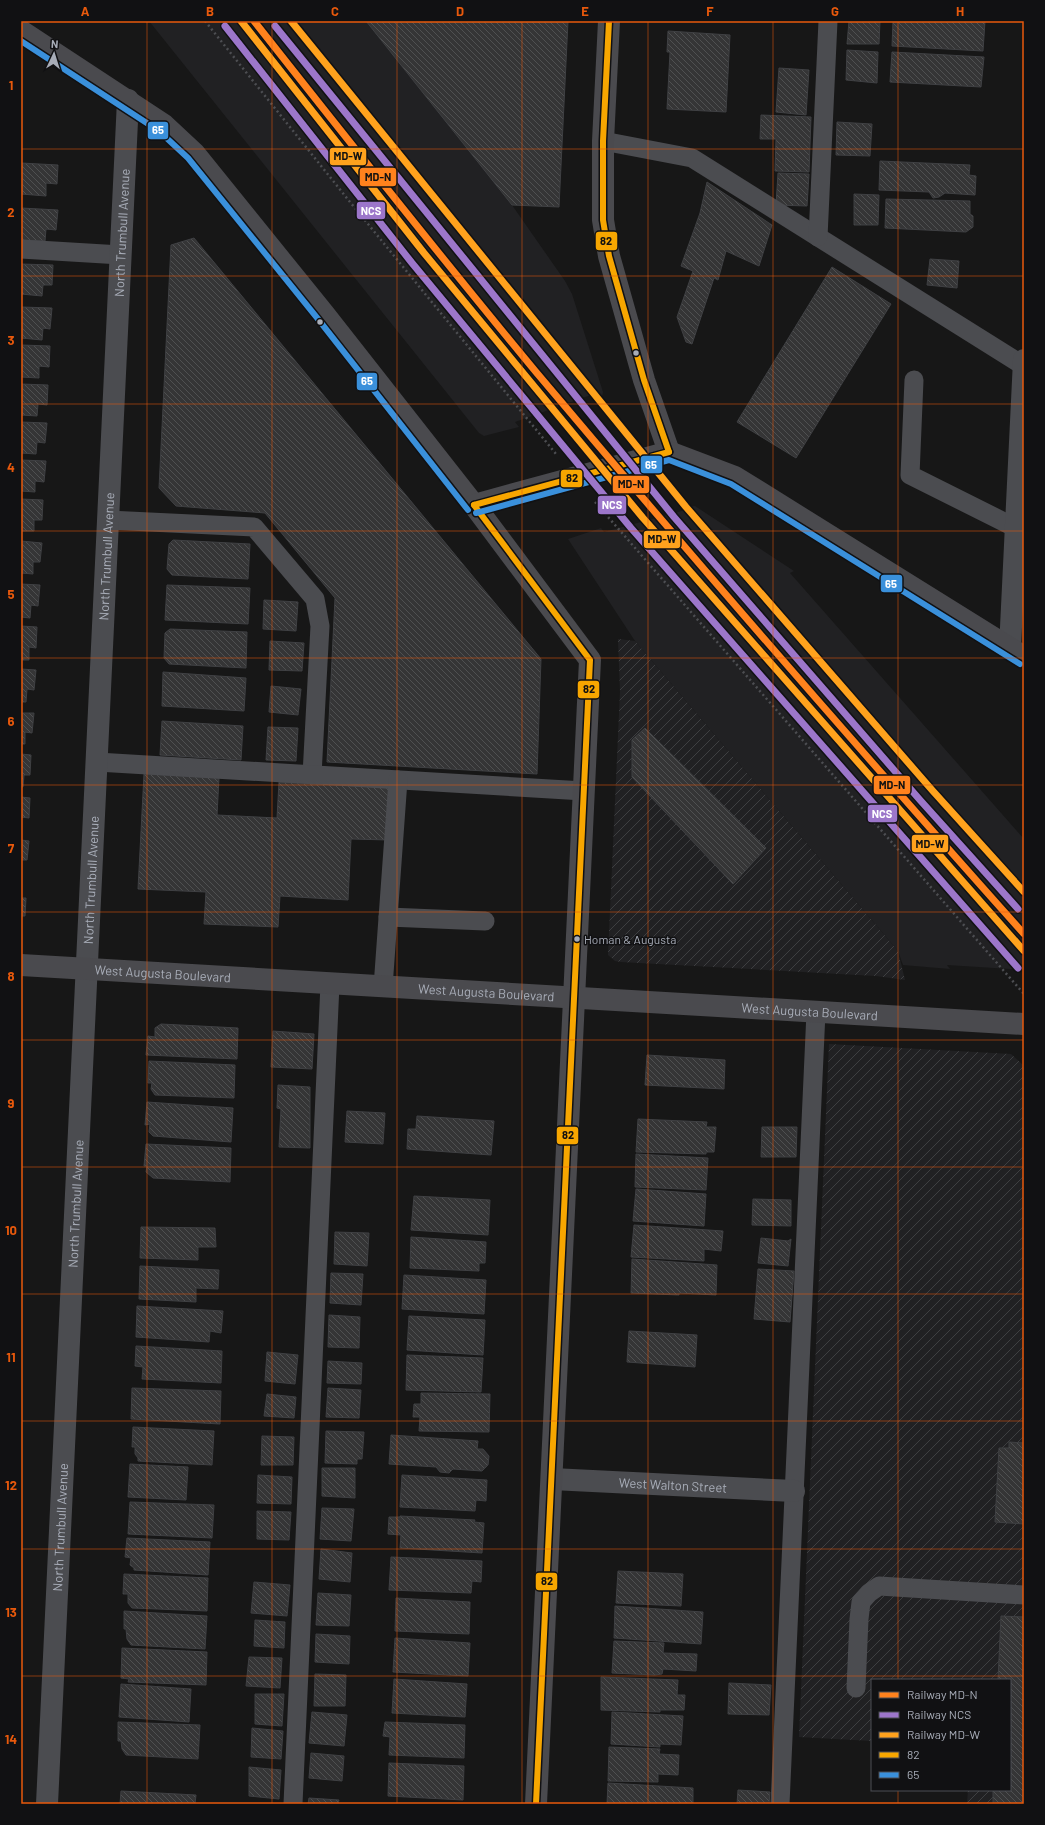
<svg xmlns="http://www.w3.org/2000/svg" width="1045" height="1825" viewBox="0 0 1045 1825" font-family="Barlow,sans-serif">
<style>
.built{fill:#212123}
.industrial{fill:url(#industrial-furrows)}
.building{fill:url(#building-back-hatch);stroke:#3f4043}
.lines{fill:none;stroke-linecap:round;stroke-linejoin:round}
.path{stroke:#4d4e52;stroke-width:2.5;stroke-dasharray:2 3;stroke-linecap:butt}
.lane{stroke:#4b4c50;stroke-width:19}
.street{stroke:#4b4c50;stroke-width:22}
.secondary{stroke:#4a4a4e;stroke-width:22}
.bus-1-casing{stroke:#111113;stroke-width:9}
.bus-2-casing{stroke:#111113;stroke-width:9}
.bus-1{stroke:#f7a600;stroke-width:6}
.bus-2{stroke:#3a90db;stroke-width:6}
.rail-1-casing{stroke:#111113;stroke-width:10}
.rail-2-casing{stroke:#111113;stroke-width:10}
.rail-3-casing{stroke:#111113;stroke-width:10}
.rail-1{stroke:#ff821d;stroke-width:7}
.rail-2{stroke:#9c76ca;stroke-width:7}
.rail-3{stroke:#ffa21d;stroke-width:7}
.grid{fill:none;stroke:#e8590c;stroke-width:1;stroke-opacity:0.55}
.bus-dot{fill:#a8adb8;stroke:#111113;stroke-width:1.5}
.labels{text-anchor:middle;stroke-width:3;stroke-linejoin:round;paint-order:stroke}
.bus-label{font-size:12px;fill:#a8adb8;stroke:#111113;text-anchor:start}
.street-label{font-size:13px;fill:#a8adb8;stroke:#111113}
.line-badge{stroke:#111113;stroke-width:1.5}
.badge-label{font-size:11px;text-anchor:middle;font-weight:bold;fill:#fff}
.pale-badge-label{font-size:11px;text-anchor:middle;font-weight:bold;fill:#111}
.neatline{fill:none;stroke:#e8590c;stroke-width:1.5}
.grid-label{font-size:13px;text-anchor:middle;font-weight:bold;fill:#e8590c}
</style>
<defs>
<pattern id="industrial-furrows" width="10" height="10" patternUnits="userSpaceOnUse"><rect width="10" height="10" fill="#212123"/><path d="M-1 1l2-2M0 10L10 0M9 11l2-2" fill="none" stroke="#3e3f41"/></pattern>
<pattern id="building-back-hatch" width="6" height="6" patternUnits="userSpaceOnUse"><rect width="6" height="6" fill="#353536"/><path d="M-1 5l2 2M0 0l6 6M5-1l2 2" fill="none" stroke="#4f5051"/></pattern>
</defs>
<rect width="100%" height="100%" fill="#171717"/>
<g class="built">
<polygon points="149,21 366,21 512,205 565,281 572,294 603,392 602,397 599,399 595,394 585,397 515,422 519,427 484,436 479,433"/>
<polygon points="695,506 794,571 790,573 1024,839 1024,970 947,965 950,969 903,965 898,951 635,641 568,539 601,528 604,532 689,509 687,507"/>
</g>
<g class="industrial">
<polygon points="618,639 635,641 898,951 905,980 876,976 621,962 615,961 608,955 620,692"/>
<polygon points="829,1044 1011,1054 1024,1066 1024,1804 967,1804 968,1790 1010,1790 1010,1680 872,1680 872,1741 799,1737"/>
</g>
<g class="building">
<polygon points="366,21 568,21 559,207 512,205"/>
<polygon points="849,21 880,21 879,44 847,44"/>
<polygon points="893,21 985,21 983,51 892,46"/>
<polygon points="668,31 730,35 726,112 667,109 670,52 667,52"/>
<polygon points="847,50 878,52 877,83 846,80"/>
<polygon points="892,52 984,57 981,87 890,82"/>
<polygon points="779,68 809,70 806,115 776,112"/>
<polygon points="761,115 811,117 809,172 775,171 776,139 760,139"/>
<polygon points="837,122 872,124 870,156 836,155"/>
<polygon points="880,161 970,165 969,175 976,176 975,195 945,193 939,197 933,198 929,192 879,190"/>
<polygon points="21,163 58,165 57,184 46,183 46,196 21,194"/>
<polygon points="778,173 809,174 807,206 776,205"/>
<polygon points="707,182 772,225 759,266 726,251 718,280 714,278 692,344 686,342 677,317 693,271 681,266 700,213"/>
<polygon points="854,194 879,195 878,225 854,225"/>
<polygon points="886,199 970,201 970,214 973,216 973,227 966,232 885,228"/>
<polygon points="21,208 58,210 56,230 46,229 45,241 21,240"/>
<polygon points="194,238 541,659 537,774 327,762 335,598 265,513 176,506 159,488 171,245"/>
<polygon points="930,259 959,261 957,288 927,285"/>
<polygon points="21,264 53,265 52,285 43,285 42,296 21,294"/>
<polygon points="832,267 891,304 796,458 737,422"/>
<polygon points="21,307 52,308 50,329 43,328 42,340 21,338"/>
<polygon points="21,345 50,346 49,367 39,366 39,378 21,377"/>
<polygon points="21,384 48,385 47,405 38,404 37,416 21,415"/>
<polygon points="21,422 47,423 45,443 37,442 36,454 21,453"/>
<polygon points="21,460 46,461 44,482 35,481 35,492 21,491"/>
<polygon points="21,499 43,500 42,520 34,520 34,531 21,531"/>
<polygon points="173,540 250,544 248,579 172,575 167,569 169,544"/>
<polygon points="21,541 42,543 40,562 33,562 33,574 21,573"/>
<polygon points="21,584 40,585 38,606 31,605 30,618 21,617"/>
<polygon points="167,585 250,588 248,624 165,620"/>
<polygon points="264,600 298,602 296,631 263,629"/>
<polygon points="21,626 37,627 36,648 29,647 29,660 21,660"/>
<polygon points="170,629 247,632 246,668 169,664 164,658 165,633"/>
<polygon points="270,641 304,643 302,671 269,670"/>
<polygon points="21,669 36,670 34,690 27,689 26,702 21,702"/>
<polygon points="163,672 246,678 244,711 162,706"/>
<polygon points="271,686 301,689 298,715 269,712"/>
<polygon points="21,713 34,713 32,733 25,732 25,744 21,744"/>
<polygon points="162,721 243,726 241,760 160,755"/>
<polygon points="268,727 298,728 296,761 266,760"/>
<polygon points="645,728 766,848 733,884 632,777 632,740"/>
<polygon points="21,754 31,755 30,775 24,775 23,787 21,787"/>
<polygon points="144,774 219,778 217,815 277,818 279,782 392,788 389,840 351,839 348,900 280,896 278,927 204,924 206,892 138,889"/>
<polygon points="21,797 30,798 29,818 21,817 21,819"/>
<polygon points="21,840 29,841 27,860 21,860"/>
<polygon points="21,898 26,898 25,916 21,916"/>
<polygon points="161,1024 238,1028 237,1059 146,1055 148,1036 155,1037 155,1028"/>
<polygon points="273,1031 314,1034 312,1069 271,1067"/>
<polygon points="647,1055 725,1060 724,1089 645,1085"/>
<polygon points="149,1061 235,1065 234,1098 155,1095 151,1089 152,1083 148,1083"/>
<polygon points="278,1085 310,1087 310,1148 279,1147 281,1109 277,1108"/>
<polygon points="147,1102 233,1108 231,1142 153,1136 149,1132 150,1124 145,1125"/>
<polygon points="347,1111 385,1113 383,1144 345,1142"/>
<polygon points="417,1116 494,1121 491,1155 407,1149 408,1129 416,1129"/>
<polygon points="638,1119 707,1122 706,1127 716,1127 714,1152 706,1152 706,1154 636,1152"/>
<polygon points="762,1127 797,1127 796,1157 761,1157"/>
<polygon points="146,1144 231,1148 230,1182 153,1178 146,1172 147,1166 144,1166"/>
<polygon points="636,1154 708,1158 706,1190 635,1187"/>
<polygon points="636,1189 706,1194 704,1226 633,1221"/>
<polygon points="414,1196 490,1200 488,1235 411,1230"/>
<polygon points="753,1199 791,1200 791,1226 752,1225"/>
<polygon points="634,1225 723,1231 721,1251 704,1249 704,1261 631,1257"/>
<polygon points="141,1227 215,1228 216,1247 198,1247 198,1260 140,1258"/>
<polygon points="335,1232 369,1233 367,1266 334,1264"/>
<polygon points="411,1237 486,1242 485,1263 479,1263 479,1271 410,1268"/>
<polygon points="761,1238 788,1241 791,1239 788,1266 758,1263"/>
<polygon points="632,1259 717,1265 716,1295 679,1293 679,1295 631,1293"/>
<polygon points="140,1266 219,1270 218,1289 196,1288 196,1302 139,1299"/>
<polygon points="758,1269 794,1271 790,1322 754,1319"/>
<polygon points="331,1273 363,1274 361,1305 330,1303"/>
<polygon points="404,1275 486,1280 484,1314 402,1309"/>
<polygon points="137,1306 223,1311 221,1333 210,1331 209,1342 136,1337"/>
<polygon points="329,1315 360,1317 359,1348 328,1347"/>
<polygon points="409,1316 485,1320 483,1355 407,1350"/>
<polygon points="629,1331 697,1335 695,1367 627,1362"/>
<polygon points="136,1346 222,1351 221,1383 142,1379 143,1367 135,1366"/>
<polygon points="267,1352 298,1355 295,1384 265,1381"/>
<polygon points="407,1355 483,1358 481,1392 406,1390"/>
<polygon points="328,1361 362,1363 361,1384 327,1383"/>
<polygon points="132,1388 221,1391 220,1424 131,1419"/>
<polygon points="328,1388 361,1390 359,1418 326,1417"/>
<polygon points="421,1393 490,1394 489,1432 419,1431 420,1417 413,1417 414,1404 421,1404"/>
<polygon points="267,1394 296,1397 294,1418 264,1416"/>
<polygon points="133,1427 214,1431 212,1465 138,1461 138,1458 135,1454 135,1447 132,1447"/>
<polygon points="326,1431 364,1432 362,1459 357,1459 357,1464 325,1463"/>
<polygon points="391,1435 478,1441 477,1449 483,1449 489,1456 488,1465 482,1471 453,1469 449,1473 440,1472 436,1467 389,1464"/>
<polygon points="262,1436 294,1437 293,1465 261,1465"/>
<polygon points="1009,1442 1024,1443 1024,1524 995,1522 999,1448 1009,1448"/>
<polygon points="130,1464 188,1467 186,1500 128,1497"/>
<polygon points="322,1468 355,1468 355,1498 322,1496"/>
<polygon points="258,1475 292,1477 291,1504 257,1503"/>
<polygon points="402,1475 487,1480 486,1501 476,1500 475,1511 400,1507"/>
<polygon points="130,1502 214,1505 212,1538 128,1534"/>
<polygon points="322,1508 354,1509 351,1541 320,1539"/>
<polygon points="257,1511 291,1512 289,1540 257,1539"/>
<polygon points="400,1516 475,1520 474,1522 484,1523 482,1553 400,1548 401,1535 388,1534 389,1517 400,1517"/>
<polygon points="127,1538 210,1542 208,1575 134,1570 134,1568 130,1565 131,1558 125,1557"/>
<polygon points="321,1549 352,1553 350,1582 319,1579"/>
<polygon points="391,1557 482,1561 481,1582 472,1581 471,1593 389,1590"/>
<polygon points="618,1571 683,1574 681,1606 616,1603"/>
<polygon points="124,1574 208,1578 207,1611 132,1608 128,1603 128,1594 123,1594"/>
<polygon points="254,1582 290,1585 287,1616 251,1613"/>
<polygon points="318,1593 351,1595 349,1626 316,1625"/>
<polygon points="396,1598 470,1602 469,1634 395,1631"/>
<polygon points="615,1606 703,1612 701,1644 614,1638"/>
<polygon points="124,1611 207,1616 205,1649 131,1645 127,1639 126,1629 124,1629"/>
<polygon points="1001,1616 1024,1617 1024,1804 993,1804 993,1790 1010,1790 1010,1680 998,1680"/>
<polygon points="255,1620 285,1622 284,1648 254,1646"/>
<polygon points="316,1634 350,1636 349,1664 315,1662"/>
<polygon points="395,1638 470,1643 468,1676 393,1672"/>
<polygon points="614,1641 664,1643 663,1653 697,1654 696,1671 663,1669 662,1674 655,1675 612,1673"/>
<polygon points="122,1648 207,1652 206,1685 128,1682 129,1679 121,1678"/>
<polygon points="249,1657 282,1658 280,1688 246,1686"/>
<polygon points="315,1674 346,1675 345,1706 314,1706"/>
<polygon points="601,1677 678,1680 677,1695 685,1695 684,1710 660,1710 660,1712 601,1710"/>
<polygon points="394,1679 467,1684 465,1717 392,1713"/>
<polygon points="729,1683 771,1685 769,1715 728,1714"/>
<polygon points="121,1684 191,1689 189,1722 119,1717"/>
<polygon points="255,1694 284,1694 282,1726 255,1724"/>
<polygon points="312,1712 347,1715 344,1746 309,1743"/>
<polygon points="612,1712 683,1716 681,1745 660,1744 660,1747 611,1744"/>
<polygon points="118,1722 200,1725 198,1759 126,1755 122,1749 121,1741 118,1741"/>
<polygon points="385,1722 465,1725 464,1758 389,1755 390,1737 383,1736"/>
<polygon points="252,1728 283,1731 281,1759 251,1757"/>
<polygon points="609,1747 660,1749 659,1754 679,1755 678,1775 658,1774 658,1782 608,1781"/>
<polygon points="311,1753 344,1756 342,1781 309,1778"/>
<polygon points="389,1763 464,1766 463,1800 388,1796"/>
<polygon points="249,1767 281,1770 279,1799 249,1796"/>
<polygon points="608,1783 693,1788 693,1804 607,1804"/>
<polygon points="738,1790 770,1792 769,1804 737,1804"/>
<polygon points="121,1791 196,1795 195,1804 120,1804"/>
<polygon points="309,1798 339,1800 338,1804 308,1804"/>
</g>
<g class="lines">
<g class="path">
<polyline points="205,21 350,202 556,454"/>
<polyline points="595,502 1024,994"/>
</g>
<g class="lane">
<polyline points="603,141 692,158 1024,366"/>
<polyline points="818,237 828,21"/>
<polyline points="21,249 121,255"/>
<polyline points="914,380 910,475 1016,528 1024,528"/>
<polyline points="108,520 254,527 315,599 320,626 312,775"/>
<polyline points="97,762 584,791"/>
<polyline points="388,917 485,921"/>
<polyline points="383,987 398,780"/>
<polyline points="856,1688 859,1619 861,1602 869,1593 879,1586 1024,1595"/>
<polyline points="293,1804 330,984"/>
<polyline points="780,1804 816,1012"/>
</g>
<g class="street">
<polyline points="1010,648 1024,360"/>
<path id="s1" d="M552 1479 794 1491"/>
<path id="s2" d="M47 1804 128 100"/>
</g>
<g class="secondary">
<polyline points="609,21 603,141 603,220 609,256 644,380 669,452"/>
<polyline points="21,31 164,125 194,153 324,314 474,505 590,660 536,1804"/>
<polyline points="474,505 669,452 735,477 1024,657"/>
<path id="s3" d="M21 965 1024 1024"/>
</g>
<g class="bus-1-casing">
<g id="bus-1">
<polyline points="609,21 603,141 603,220 609,256 644,380 669,452"/>
<polyline points="474,505 590,660 536,1804"/>
<polyline points="474,505 669,452"/>
</g>
</g>
<g class="bus-2-casing">
<g id="bus-2">
<polyline points="21,41 159,131 188,158 318,319 468,510"/>
<polyline points="476,513 669,460 731,484 1020,664"/>
</g>
</g>
<use href="#bus-1" class="bus-1"/>
<use href="#bus-2" class="bus-2"/>
<g class="rail-1-casing">
<path id="rail-1" d="M254 21C347 139 440 256 536 372 696 562 859 749 1024 934"/>
</g>
<g class="rail-2-casing">
<g id="rail-2">
<polyline points="225,26 412,263 631,528 1018,968"/>
<polyline points="275,26 674,517 920,800 1018,909"/>
</g>
</g>
<g class="rail-3-casing">
<g id="rail-3">
<polyline points="241,21 424,253 643,518 1024,951"/>
<polyline points="291,21 686,507 932,790 1024,892"/>
</g>
</g>
<use href="#rail-1" class="rail-1"/>
<use href="#rail-2" class="rail-2"/>
<use href="#rail-3" class="rail-3"/>
</g>
<path class="grid" d="M147 21V1804M272 21V1804M397 21V1804M522 21V1804M648 21V1804M773 21V1804M898 21V1680M21 149H1024M21 276H1024M21 404H1024M21 531H1024M21 658H1024M21 785H1024M21 912H1024M21 1040H1024M21 1167H1024M21 1294H1024M21 1421H1024M21 1549H1024M21 1676H1024M898 1790V1804"/>
<g class="bus-dot">
<circle cx="320" cy="322" r="3.5"/>
<circle cx="636" cy="353" r="3.5"/>
<circle cx="577" cy="939" r="3.5"/>
</g>
<g class="labels">
<g class="bus-label">
<text x="584" y="944">Homan &amp; Augusta</text>
</g>
<g class="street-label">
<text dy="5" stroke="none"><textPath href="#s2" startOffset="1573">North Trumbull Avenue</textPath></text>
<text dy="5" stroke="none"><textPath href="#s2" startOffset="1249">North Trumbull Avenue</textPath></text>
<text dy="5" stroke="none"><textPath href="#s2" startOffset="925">North Trumbull Avenue</textPath></text>
<text dy="5" stroke="none"><textPath href="#s3" startOffset="142">West Augusta Boulevard</textPath></text>
<text dy="5" stroke="none"><textPath href="#s3" startOffset="466">West Augusta Boulevard</textPath></text>
<text dy="5" stroke="none"><textPath href="#s3" startOffset="790">West Augusta Boulevard</textPath></text>
<text dy="5" stroke="none"><textPath href="#s2" startOffset="601">North Trumbull Avenue</textPath></text>
<text dy="5" stroke="none"><textPath href="#s1" startOffset="121">West Walton Street</textPath></text>
<text dy="5" stroke="none"><textPath href="#s2" startOffset="277">North Trumbull Avenue</textPath></text>
</g>
</g>
<g class="line-badge">
<rect x="147" y="121" width="22" height="19" rx="4" fill="#3a90db"/>
<rect x="329" y="147" width="38" height="19" rx="4" fill="#ffa21d"/>
<rect x="359" y="167" width="38" height="20" rx="4" fill="#ff821d"/>
<rect x="356" y="201" width="30" height="19" rx="4" fill="#9c76ca"/>
<rect x="595" y="231" width="23" height="20" rx="4" fill="#f7a600"/>
<rect x="356" y="372" width="22" height="19" rx="4" fill="#3a90db"/>
<rect x="640" y="455" width="23" height="19" rx="4" fill="#3a90db"/>
<rect x="560" y="469" width="23" height="19" rx="4" fill="#f7a600"/>
<rect x="612" y="475" width="38" height="19" rx="4" fill="#ff821d"/>
<rect x="597" y="495" width="30" height="20" rx="4" fill="#9c76ca"/>
<rect x="643" y="530" width="38" height="19" rx="4" fill="#ffa21d"/>
<rect x="880" y="574" width="23" height="19" rx="4" fill="#3a90db"/>
<rect x="577" y="680" width="23" height="19" rx="4" fill="#f7a600"/>
<rect x="873" y="775" width="38" height="20" rx="4" fill="#ff821d"/>
<rect x="867" y="804" width="31" height="19" rx="4" fill="#9c76ca"/>
<rect x="911" y="834" width="38" height="19" rx="4" fill="#ffa21d"/>
<rect x="556" y="1126" width="23" height="19" rx="4" fill="#f7a600"/>
<rect x="535" y="1572" width="23" height="19" rx="4" fill="#f7a600"/>
</g>
<g class="badge-label">
<text x="158" y="134">65</text>
<text x="371" y="215">NCS</text>
<text x="367" y="385">65</text>
<text x="651" y="469">65</text>
<text x="612" y="509">NCS</text>
<text x="891" y="588">65</text>
<text x="882" y="818">NCS</text>
</g>
<g class="pale-badge-label">
<text x="348" y="160">MD-W</text>
<text x="378" y="181">MD-N</text>
<text x="606" y="245">82</text>
<text x="572" y="482">82</text>
<text x="631" y="488">MD-N</text>
<text x="662" y="543">MD-W</text>
<text x="589" y="693">82</text>
<text x="892" y="789">MD-N</text>
<text x="930" y="848">MD-W</text>
<text x="568" y="1139">82</text>
<text x="547" y="1585">82</text>
</g>
<rect width="1045" height="1825" fill="none" stroke="#111113" stroke-width="44"/>
<rect x="871" y="1679" width="140" height="112" fill="#111113" stroke="#4d4f55"/>
<rect x="879" y="1692" width="20" height="6" fill="#ff821d" stroke="#4d4f55"/>
<text x="907" y="1699" font-size="12" fill="#a8adb8">Railway MD-N</text>
<rect x="879" y="1712" width="20" height="6" fill="#9c76ca" stroke="#4d4f55"/>
<text x="907" y="1719" font-size="12" fill="#a8adb8">Railway NCS</text>
<rect x="879" y="1732" width="20" height="6" fill="#ffa21d" stroke="#4d4f55"/>
<text x="907" y="1739" font-size="12" fill="#a8adb8">Railway MD-W</text>
<rect x="879" y="1752" width="20" height="6" fill="#f7a600" stroke="#4d4f55"/>
<text x="907" y="1759" font-size="12" fill="#a8adb8">82</text>
<rect x="879" y="1772" width="20" height="6" fill="#3a90db" stroke="#4d4f55"/>
<text x="907" y="1779" font-size="12" fill="#a8adb8">65</text>
<g transform="translate(54 54) rotate(4)" stroke="#111113" stroke-width="3" paint-order="stroke">
<path d="M0-3L7 15L0 10L-7 15Z" fill="#a8adb8"/>
<text y="-6" font-size="11" font-weight="bold" text-anchor="middle" fill="#a8adb8">N</text>
</g>
<rect x="22" y="22" width="1001" height="1781" class="neatline"/>
<g class="grid-label">
<text x="85" y="16">A</text>
<text x="210" y="16">B</text>
<text x="335" y="16">C</text>
<text x="460" y="16">D</text>
<text x="585" y="16">E</text>
<text x="710" y="16">F</text>
<text x="835" y="16">G</text>
<text x="960" y="16">H</text>
<text x="11" y="90">1</text>
<text x="11" y="217">2</text>
<text x="11" y="345">3</text>
<text x="11" y="472">4</text>
<text x="11" y="599">5</text>
<text x="11" y="726">6</text>
<text x="11" y="853">7</text>
<text x="11" y="981">8</text>
<text x="11" y="1108">9</text>
<text x="11" y="1235">10</text>
<text x="11" y="1362">11</text>
<text x="11" y="1490">12</text>
<text x="11" y="1617">13</text>
<text x="11" y="1744">14</text>
</g>
</svg>
